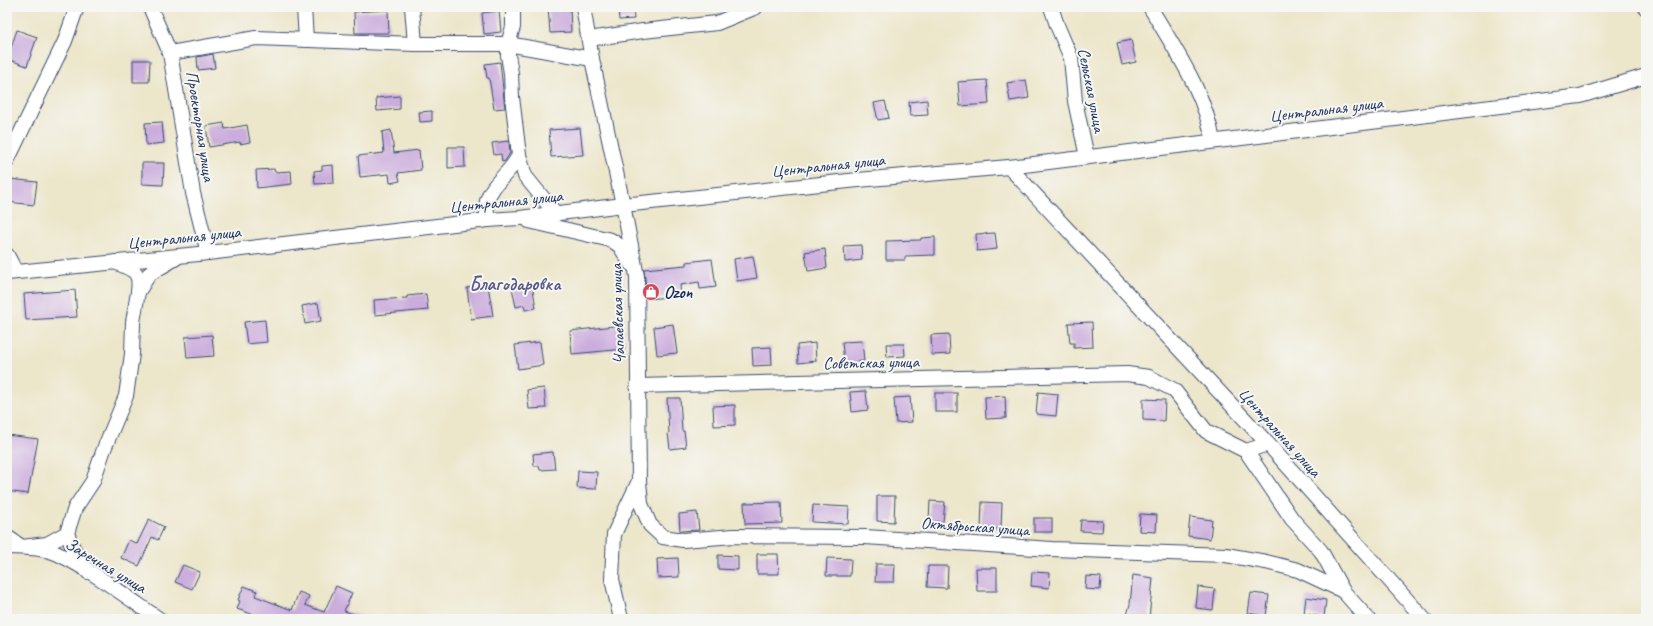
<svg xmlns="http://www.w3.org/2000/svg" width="1653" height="626" viewBox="0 0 1653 626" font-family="Caveat,sans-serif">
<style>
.building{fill:#cbaddd}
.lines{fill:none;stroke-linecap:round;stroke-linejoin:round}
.minor-casing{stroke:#3a4a6e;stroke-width:16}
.minor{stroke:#fff;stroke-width:14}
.labels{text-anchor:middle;stroke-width:4;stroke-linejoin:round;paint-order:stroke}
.street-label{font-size:17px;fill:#1b2f5e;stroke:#f6f6f2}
.poi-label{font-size:17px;font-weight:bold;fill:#1b2f5e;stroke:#f6f6f2;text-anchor:start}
.quarter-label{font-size:19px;font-weight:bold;fill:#595b8a;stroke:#f6f6f2}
</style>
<rect width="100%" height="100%" fill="#f6f6f2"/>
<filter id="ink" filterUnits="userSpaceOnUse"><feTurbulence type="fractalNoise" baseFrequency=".025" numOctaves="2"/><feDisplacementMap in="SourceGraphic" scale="8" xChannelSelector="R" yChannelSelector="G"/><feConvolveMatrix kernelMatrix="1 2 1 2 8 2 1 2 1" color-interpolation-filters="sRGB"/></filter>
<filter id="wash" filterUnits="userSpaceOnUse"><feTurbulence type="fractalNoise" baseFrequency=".012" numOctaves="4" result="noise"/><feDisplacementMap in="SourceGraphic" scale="16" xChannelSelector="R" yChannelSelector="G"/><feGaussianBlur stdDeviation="0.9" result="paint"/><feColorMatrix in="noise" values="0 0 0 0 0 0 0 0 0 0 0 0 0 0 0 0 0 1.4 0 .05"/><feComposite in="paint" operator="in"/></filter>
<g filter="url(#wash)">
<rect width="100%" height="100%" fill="#ece6ca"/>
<g id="blocks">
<g class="building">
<polygon points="548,7 570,7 571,32 550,33"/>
<polygon points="618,7 633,7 634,19 619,20"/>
<polygon points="388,10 389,33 355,33 354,12"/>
<polygon points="499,11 501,32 484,34 482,13"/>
<polygon points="17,30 37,37 27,66 7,59"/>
<polygon points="1131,40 1136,62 1122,65 1117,43"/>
<polygon points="213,54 215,68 198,70 197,57"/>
<polygon points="133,60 150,60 149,82 133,82"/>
<polygon points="500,62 505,108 494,109 489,78 487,78 485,64"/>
<polygon points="987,80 989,104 960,106 958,82"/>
<polygon points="1026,80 1029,98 1010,101 1007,83"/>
<polygon points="400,96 400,109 377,111 376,98"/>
<polygon points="927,100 928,115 910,116 909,102"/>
<polygon points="885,101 889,118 878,120 874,103"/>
<polygon points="432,111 432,121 420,122 419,112"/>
<polygon points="162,122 164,143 146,145 145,123"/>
<polygon points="224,123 225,129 247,125 250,142 240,144 240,142 209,147 206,126"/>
<polygon points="580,128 583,155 551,157 549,130"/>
<polygon points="391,130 394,153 419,150 421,170 398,173 400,181 390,183 389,174 360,177 358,156 384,153 382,132"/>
<polygon points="509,141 510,153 505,161 502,162 501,154 494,155 492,143"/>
<polygon points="448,147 464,147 465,167 448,168"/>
<polygon points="142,163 164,163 163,185 142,184"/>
<polygon points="333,165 334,183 315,184 314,171 322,170 322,166"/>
<polygon points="274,169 275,172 291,171 292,184 257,188 256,170"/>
<polygon points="10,179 37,182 34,205 8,202"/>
<polygon points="995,233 997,249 977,251 976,234"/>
<polygon points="935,237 935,255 905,256 905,260 886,260 886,241 921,240 921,238"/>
<polygon points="861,245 862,260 845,262 844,246"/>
<polygon points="825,249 827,268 808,271 805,252"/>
<polygon points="753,256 757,278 737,281 734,259"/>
<polygon points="712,259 716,287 700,289 699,282 680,285 681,296 647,299 644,269 686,265 686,262"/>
<polygon points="532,284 536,308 525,310 524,305 516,307 512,288"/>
<polygon points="488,285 493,316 471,319 467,288"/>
<polygon points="75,290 77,317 26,320 24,294"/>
<polygon points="426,294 428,310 375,315 374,300 407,298 407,296"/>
<polygon points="318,303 321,321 305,324 302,306"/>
<polygon points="265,320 267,342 247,344 244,322"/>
<polygon points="1092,322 1093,347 1074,348 1074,343 1070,343 1068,323"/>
<polygon points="673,324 677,353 657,355 654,327"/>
<polygon points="623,325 625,349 572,354 570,331"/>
<polygon points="949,334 950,354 932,355 931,335"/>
<polygon points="212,335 214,356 187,358 185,337"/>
<polygon points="862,341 864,361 844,363 842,342"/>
<polygon points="540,342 543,365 518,369 515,345"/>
<polygon points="815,343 816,361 798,363 797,345"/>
<polygon points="886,344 904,344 905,356 887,357"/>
<polygon points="771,347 772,365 753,366 752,348"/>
<polygon points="544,388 546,408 529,409 527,390"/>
<polygon points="866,391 868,410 852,412 850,392"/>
<polygon points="1038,392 1058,394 1056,416 1036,414"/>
<rect x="935" y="393" width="22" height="19"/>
<polygon points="1005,396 1006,418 986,419 985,397"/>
<polygon points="910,397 912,422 896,423 894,398"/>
<polygon points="667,398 680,398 682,431 684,431 686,447 670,449 668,433 669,433"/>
<polygon points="1143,399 1165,400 1164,421 1143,420"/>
<polygon points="735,405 735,425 714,426 713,406"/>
<polygon points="7,435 38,439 28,494 7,491"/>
<polygon points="553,452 555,469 540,470 539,466 534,466 533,454"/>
<polygon points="578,471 597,472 596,489 577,488"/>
<polygon points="877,496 895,496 894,522 877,521"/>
<polygon points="930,501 945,502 943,522 929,521"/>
<polygon points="781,502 782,523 745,524 744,503"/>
<polygon points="982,502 1002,503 1001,529 981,528"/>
<polygon points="813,505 849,507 848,524 812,522"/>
<polygon points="697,512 699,530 680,531 679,514"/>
<polygon points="1140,514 1157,515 1156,532 1139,531"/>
<polygon points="1190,517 1212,520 1210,539 1188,536"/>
<rect x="1034" y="518" width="18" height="14"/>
<polygon points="149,519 164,527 158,540 152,537 139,566 121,558 129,540 137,544"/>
<polygon points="1081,520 1103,521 1102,532 1080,531"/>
<polygon points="757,554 778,554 779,574 757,574"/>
<polygon points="718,555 738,556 738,570 718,569"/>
<polygon points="678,558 679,577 658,578 657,559"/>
<polygon points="827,558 851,559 850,576 826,576"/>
<polygon points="876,564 895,564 894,582 875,582"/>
<polygon points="183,565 200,572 192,589 175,582"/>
<polygon points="928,566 948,566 947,588 927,587"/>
<polygon points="976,568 997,568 997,591 977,591"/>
<polygon points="1032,572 1050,573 1049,588 1031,586"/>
<polygon points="1133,575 1153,578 1149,619 1126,619 1130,604"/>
<polygon points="1086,576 1101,577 1100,590 1085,589"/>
<polygon points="244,586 257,591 255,596 292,610 299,592 309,596 305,605 324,612 336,586 352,593 344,611 364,617 364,619 266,619 237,609 240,601 238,600"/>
<polygon points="1198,587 1215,589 1213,610 1196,608"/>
<polygon points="1251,593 1269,595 1266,616 1248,613"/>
<polygon points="1306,597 1326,600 1324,617 1304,614"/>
</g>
</g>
</g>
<g filter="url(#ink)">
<use href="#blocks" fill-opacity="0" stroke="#3a4a6e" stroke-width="1"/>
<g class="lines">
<g class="minor-casing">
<g id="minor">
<polyline points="150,7 170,53 193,193 208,253"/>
<polyline points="304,7 306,40"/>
<polyline points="412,7 415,44"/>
<polyline points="513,7 513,27 508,44 508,55 511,73 512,97 519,155 525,176 556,214"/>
<polyline points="583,7 592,59 623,205 637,276 639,481 614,534 612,579 621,619"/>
<polyline points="1051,7 1057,25 1071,58 1075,101 1087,157"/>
<path d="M1150 7C1175 50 1205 92 1213 141"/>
<polyline points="1645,7 1646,8"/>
<polyline points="589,39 643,31 717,23 756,7"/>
<polyline points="170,53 256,38 415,44 508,44 592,59"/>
<polyline points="7,161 65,41 77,7"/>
<polyline points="1009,167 1268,444 1424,619"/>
<path d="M488 220C487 215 486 207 487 201 492 182 512 172 519 155"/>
<polyline points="529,221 611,240 620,246 631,264"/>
<polyline points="7,255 16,272"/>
<path d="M115 262C133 270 141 270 138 292"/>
<polyline points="7,273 208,253 488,220 520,218 623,205 858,180 1009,167 1580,96 1646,76"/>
<polyline points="637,386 1127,374 1149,377 1174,390 1206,431 1246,451 1268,444"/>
<polyline points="1246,451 1292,519 1321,551 1343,591 1368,619"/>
<polyline points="639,481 641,504 650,525 663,537 683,540 734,536 865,537 1052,549 1226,555 1266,562 1298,570 1343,591"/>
<polyline points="7,537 22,547 47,544 67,533"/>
<path d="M7 547C22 547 45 548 58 554 93 571 127 597 159 619"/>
<polyline points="88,572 73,548 67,533 75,508 93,481 104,449 126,396 132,354 133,322 138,292 149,274 176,258"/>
</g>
</g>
<use href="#minor" class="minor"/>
</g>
</g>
<defs>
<g id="shop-disc" transform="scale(0.9)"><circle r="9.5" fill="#d1495b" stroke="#f6f6f2"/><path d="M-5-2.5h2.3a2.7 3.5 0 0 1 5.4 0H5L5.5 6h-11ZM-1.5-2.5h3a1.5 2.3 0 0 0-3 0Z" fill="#fff"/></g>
</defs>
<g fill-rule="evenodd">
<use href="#shop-disc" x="651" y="292"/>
</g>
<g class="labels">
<g class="street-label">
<text transform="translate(1092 90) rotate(79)" y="6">Сельская улица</text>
<text transform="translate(1326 109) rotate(-7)" y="6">Центральная улица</text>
<text transform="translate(201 126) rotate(81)" y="6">Проекторная улица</text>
<text transform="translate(828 165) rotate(-6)" y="6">Центральная улица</text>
<text transform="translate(506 201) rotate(-6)" y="6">Центральная улица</text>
<text transform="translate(184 237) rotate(-6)" y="6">Центральная улица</text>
<text transform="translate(617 314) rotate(-92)" y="6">Чапаевская улица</text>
<text transform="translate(871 362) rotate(-1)" y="6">Советская улица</text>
<text transform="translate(1280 432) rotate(48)" y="6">Центральная улица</text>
<text transform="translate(975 526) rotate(4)" y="6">Октябрьская улица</text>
<text transform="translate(106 565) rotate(31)" y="6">Заречная улица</text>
</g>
<g class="poi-label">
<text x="664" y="298">Ozon</text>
</g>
<g class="quarter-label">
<text x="515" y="290">Благодаровка</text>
</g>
</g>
<rect width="1653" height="626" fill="none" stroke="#f6f6f2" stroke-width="24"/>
</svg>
